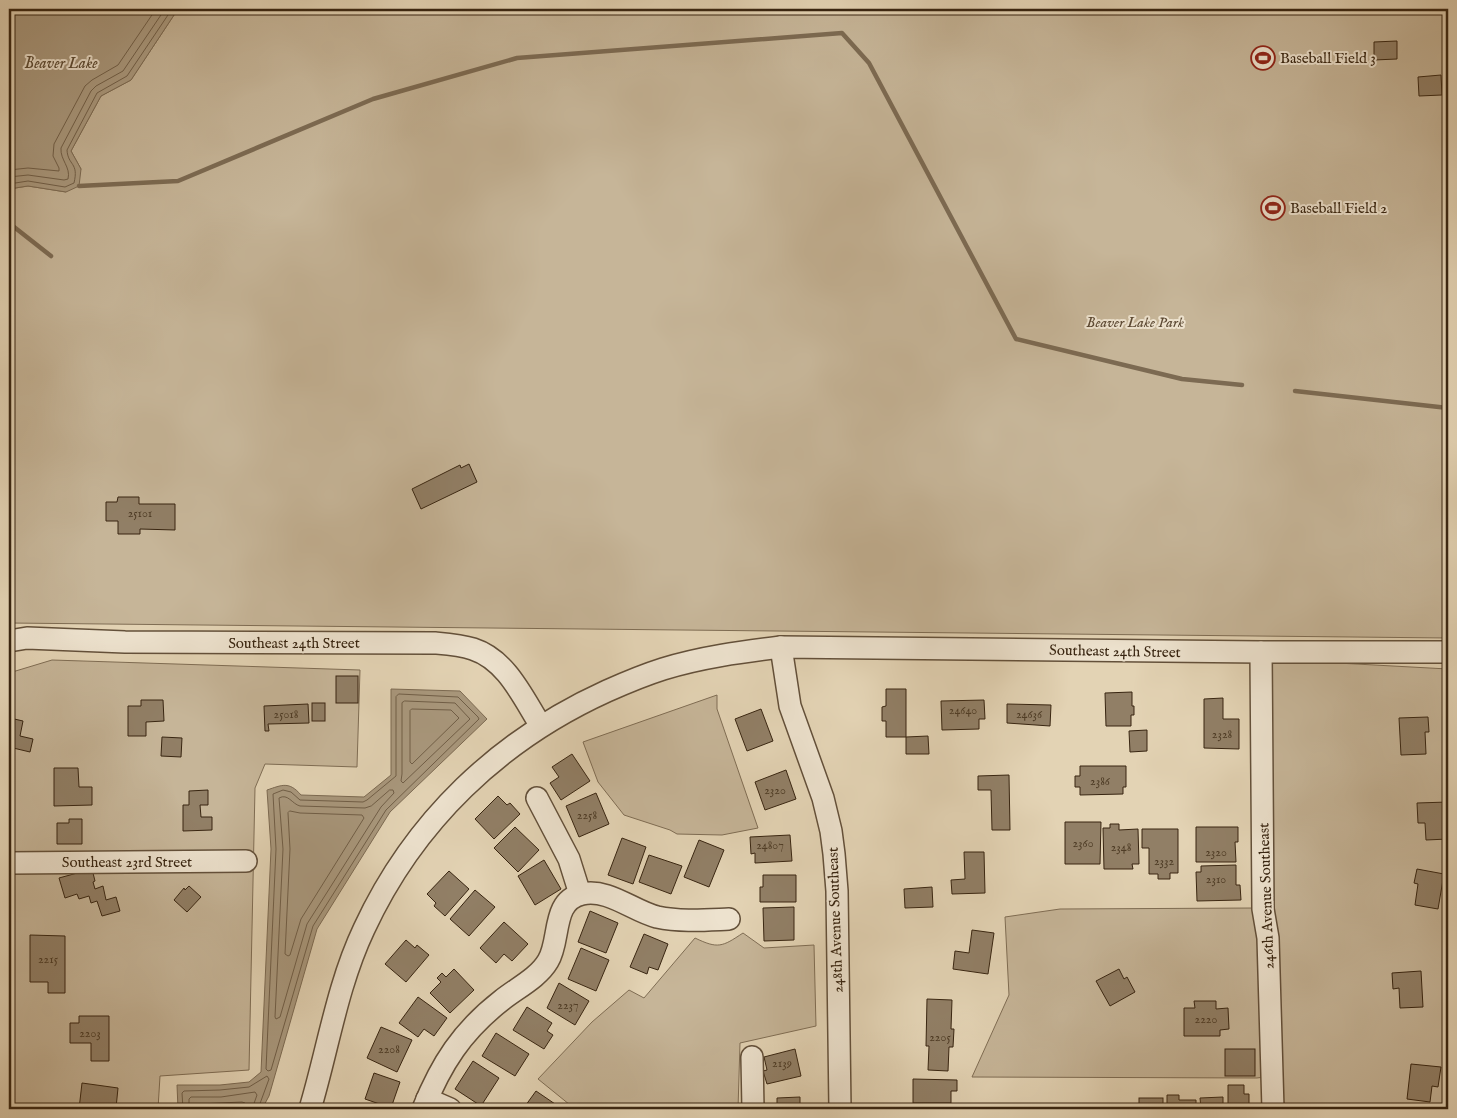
<svg xmlns="http://www.w3.org/2000/svg" width="1457" height="1118" viewBox="0 0 1457 1118" font-family="'IM FELL English',serif">
<style>
.green{fill:#c6b598;stroke:#7f6d54}
.water{fill:#a9987d;stroke:#7c6a52}
.lines{fill:none;stroke-linecap:round;stroke-linejoin:round}
.shore{stroke:#705e47;stroke-width:1}
.stream{stroke:#7c6a52;stroke-width:4.5}
.building{fill:#917f66;stroke:#382511}
.minor-casing{stroke:#63503a;stroke-width:24}
.minor{stroke:#ede2ce;stroke-width:21}
.labels{text-anchor:middle;stroke-width:4;stroke-linejoin:round;paint-order:stroke}
.number-label{font-size:12px;fill:#4e3c26}
.poi-label{font-size:15px;fill:#382511;stroke:#ede2ce;text-anchor:start}
.park-label{font-size:15px;font-style:italic;fill:#5c4933;stroke:#ede2ce}
.street-label{font-size:15px;fill:#382511;stroke:#ede2ce}
.water-label{font-size:16px;font-style:italic;fill:#5a4831;stroke:#ede2ce}
</style>
<rect width="100%" height="100%" fill="#e3d3b4"/>
<filter id="stains"><feTurbulence type="fractalNoise" baseFrequency=".004" numOctaves="4"/><feColorMatrix values="0 0 0 0 .2 0 0 0 0 .09 0 0 0 0 .02 0 0 0 .5 -.17"/></filter>
<radialGradient id="worn" r=".72"><stop offset=".6" stop-color="#630" stop-opacity="0"/><stop offset="1" stop-color="#630" stop-opacity=".3"/></radialGradient>
<g class="green">
<polygon points="178,9 1448,9 1448,638 9,623 9,189 28,186 66,192 81,169 71,151 101,96 131,80"/>
<polygon points="52,660 360,670 357,767 265,764 255,788 249,1070 160,1076 158,1109 9,1109 9,673"/>
<polygon points="1282,660 1448,669 1448,1109 1280,1109 1266,671 1272,662"/>
<polygon points="717,695 717,709 758,828 722,835 677,834 670,830 624,815 598,782 583,742"/>
<polygon points="1253,908 1263,935 1264,1077 1257,1078 972,1077 1009,995 1005,917 1060,909"/>
<path d="M743 933 764 948 814 945 816 1026 740 1043 738 1109H575L538 1079 592 1022 629 990 644 998 695 938C718 949 722 947 743 933Z"/>
<polygon points="900,1106 961,1107 961,1109 900,1109"/>
</g>
<g class="water">
<polygon points="9,9 178,9 131,80 101,96 71,151 81,169 79,186 66,192 28,186 9,189"/>
<path d="M391 689 460 691 487 719 390 812 317 929 269 1096 262 1109H178L177 1085H220L249 1082 261 1072 271 849 267 790C282 785 289 781 301 795L364 797 391 775Z"/>
</g>
<g class="lines">
<g class="shore">
<polyline points="9,170 28,168 59,171 59,168 53,156 54,144 85,86 92,80 118,65 156,9"/>
<path d="M9 177 28 175 64 180 68 179C71 167 60 160 61 148L91 91 96 86 123 71 165 9"/>
<path d="M9 184 28 181 65 187 74 183C79 162 68 166 67 150L97 93 127 76 172 9"/>
<polygon points="399,694 458,697 478,717 479,719 386,810 313,926 271,1070 268,1071 266,1069 276,849 273,794 283,790 291,792 300,800 363,802 367,800 396,776 396,697"/>
<polygon points="405,701 455,703 470,719 403,783 401,781 402,774 402,703"/>
<polygon points="412,709 451,710 459,718 412,764 410,762 410,711"/>
<path d="M390 790H393L394 793 381 807 307 924 280 1017 276 1019 275 1017 283 849 279 798C288 793 292 804 300 806L365 808 371 806Z"/>
<polygon points="290,811 300,813 362,815 364,818 301,919 290,955 288,956 285,954 290,849 288,813"/>
<polyline points="183,1109 182,1093 184,1091 220,1090 249,1087 267,1076 269,1079 258,1109"/>
<polyline points="189,1109 189,1099 191,1097 221,1097 255,1092 257,1095 252,1109"/>
<polyline points="197,1109 199,1104 242,1102 245,1103 244,1109"/>
</g>
<g class="stream">
<polyline points="79,186 178,181 373,99 517,58 842,33 869,63 1016,339 1182,379 1242,385"/>
<polyline points="9,223 51,256"/>
<polyline points="1295,391 1448,408"/>
</g>
</g>
<g class="building">
<polygon points="1397,41 1397,59 1374,60 1374,42"/>
<polygon points="1441,75 1442,95 1419,96 1418,77"/>
<polygon points="469,464 477,482 421,509 412,489 460,465 461,468"/>
<polygon points="118,497 139,497 139,504 175,504 175,530 140,529 140,534 118,534 118,521 106,521 106,502 117,502"/>
<rect x="336" y="676" width="22" height="27"/>
<polygon points="886,689 906,689 906,737 886,737 886,721 882,721 882,707 886,706"/>
<polygon points="1132,692 1132,706 1134,706 1134,715 1131,715 1131,726 1106,726 1105,693"/>
<polygon points="1223,698 1223,719 1239,719 1239,749 1204,748 1204,699"/>
<polygon points="141,700 163,700 164,721 146,722 146,736 128,736 128,706 141,706"/>
<polygon points="984,700 985,719 979,719 979,729 942,730 941,701"/>
<rect x="312" y="703" width="13" height="18"/>
<polygon points="308,704 309,723 268,724 269,731 265,731 264,706"/>
<polygon points="1007,704 1051,705 1050,726 1007,723"/>
<polygon points="761,709 773,741 747,751 735,719"/>
<polygon points="1428,717 1429,732 1425,732 1426,754 1401,755 1399,718"/>
<polygon points="10,718 23,721 20,736 33,739 30,752 9,747"/>
<polygon points="1147,730 1147,751 1130,752 1129,731"/>
<polygon points="928,736 929,754 906,754 906,737"/>
<polygon points="162,737 182,738 181,757 161,756"/>
<polygon points="572,754 590,781 561,800 550,783 559,777 552,767"/>
<polygon points="1080,766 1126,766 1126,787 1123,787 1123,794 1080,795 1080,787 1075,787 1075,776 1080,776"/>
<polygon points="54,768 78,768 79,787 92,787 92,805 54,806"/>
<polygon points="786,770 796,799 765,810 755,782"/>
<polygon points="1009,775 1010,830 992,830 991,790 978,790 978,776"/>
<polygon points="208,790 208,805 200,805 201,817 212,817 212,830 183,831 183,805 189,805 189,791"/>
<polygon points="596,793 609,824 579,837 566,806"/>
<polygon points="498,796 507,805 510,803 520,814 494,839 475,819"/>
<polygon points="1448,802 1448,839 1426,840 1425,823 1418,823 1417,803"/>
<polygon points="69,819 82,819 82,844 57,844 57,823 69,823"/>
<polygon points="1065,822 1101,822 1100,864 1065,864"/>
<polygon points="1110,824 1119,824 1119,830 1138,829 1139,864 1132,864 1133,869 1104,869 1103,828 1110,828"/>
<polygon points="515,827 539,850 518,872 494,848"/>
<polygon points="1196,827 1238,827 1238,842 1235,842 1236,862 1196,862"/>
<polygon points="1142,829 1178,829 1178,873 1170,873 1170,879 1158,879 1158,874 1149,874 1149,848 1142,848"/>
<polygon points="790,835 792,861 755,863 755,853 751,854 750,837"/>
<polygon points="622,838 646,847 633,884 608,875"/>
<polygon points="699,840 724,850 709,887 684,877"/>
<polygon points="964,852 984,852 985,893 952,894 951,880 965,879"/>
<polygon points="649,855 682,866 671,894 639,882"/>
<polygon points="544,860 561,889 535,905 518,876"/>
<polygon points="1236,865 1236,885 1240,885 1241,900 1197,901 1196,872 1201,872 1201,866"/>
<polygon points="92,869 95,881 93,882 95,889 103,886 106,900 116,897 120,911 102,916 97,901 91,903 89,896 79,899 77,894 65,898 59,878"/>
<polygon points="1417,869 1444,874 1438,909 1415,905 1418,884 1414,883"/>
<polygon points="449,871 469,889 445,916 434,906 436,903 427,894"/>
<polygon points="763,875 796,875 796,902 760,902 760,887 763,887"/>
<polygon points="189,886 201,897 187,912 174,900 184,888 185,890"/>
<polygon points="932,887 933,907 905,908 904,889"/>
<polygon points="475,890 495,907 469,936 450,919"/>
<polygon points="794,907 794,940 764,941 763,908"/>
<polygon points="590,911 618,923 606,953 578,942"/>
<polygon points="504,922 528,944 512,961 504,954 496,963 480,948"/>
<polygon points="972,930 994,933 988,974 953,969 955,951 969,953"/>
<polygon points="644,934 668,944 658,970 649,967 647,974 630,967"/>
<polygon points="30,935 65,936 65,993 48,993 48,982 30,982"/>
<polygon points="406,940 415,948 417,945 429,955 406,982 385,964"/>
<polygon points="581,948 609,960 596,991 568,979"/>
<polygon points="454,969 474,990 450,1013 430,993 441,982 437,978 442,973 446,977"/>
<polygon points="1119,969 1124,979 1127,977 1135,992 1110,1006 1096,981"/>
<polygon points="1421,971 1423,1007 1400,1008 1399,988 1393,989 1392,973"/>
<polygon points="559,983 589,1001 575,1025 547,1008"/>
<polygon points="418,997 447,1018 434,1036 424,1029 418,1037 399,1023"/>
<polygon points="927,999 952,1000 951,1029 954,1029 953,1047 949,1047 948,1071 928,1070 929,1046 926,1046"/>
<polygon points="1194,1001 1216,1001 1216,1009 1228,1008 1229,1029 1220,1030 1220,1036 1184,1036 1184,1008 1195,1008"/>
<polygon points="527,1007 552,1023 547,1031 553,1035 544,1049 513,1030"/>
<polygon points="79,1016 109,1016 109,1061 91,1061 91,1043 70,1043 70,1023 79,1023"/>
<polygon points="381,1027 412,1040 397,1072 367,1058"/>
<polygon points="496,1033 529,1054 515,1076 482,1056"/>
<polygon points="795,1049 801,1076 767,1084 763,1071 767,1070 764,1057"/>
<rect x="1225" y="1049" width="30" height="27"/>
<polygon points="473,1061 499,1078 481,1106 455,1089"/>
<polygon points="1411,1064 1441,1067 1438,1087 1432,1086 1430,1102 1407,1099"/>
<polygon points="374,1073 400,1082 391,1108 365,1099"/>
<polygon points="913,1079 957,1080 957,1091 951,1091 951,1103 913,1103"/>
<polygon points="82,1083 118,1088 116,1108 99,1106 99,1109 79,1109"/>
<polygon points="1228,1085 1244,1085 1244,1094 1249,1094 1249,1109 1228,1109"/>
<polygon points="536,1091 558,1106 555,1109 523,1109"/>
<polygon points="1167,1095 1179,1095 1179,1100 1196,1100 1196,1109 1167,1109"/>
<polygon points="800,1097 800,1109 777,1109 777,1098"/>
<polygon points="1223,1097 1223,1109 1201,1109 1200,1098"/>
<rect x="1139" y="1098" width="24" height="11"/>
<polygon points="352,1104 371,1109 351,1109"/>
</g>
<g class="lines">
<g class="minor-casing">
<g id="minor">
<path d="M9 641 27 638 125 642 435 643C447 644 461 645 473 649 507 660 523 698 541 726"/>
<polyline points="781,647 790,706 823,798 831,831 834,854 837,891 840,1109"/>
<polyline points="1261,652 1263,909 1268,938 1273,1109"/>
<polyline points="537,798 569,859 580,894"/>
<polyline points="9,863 246,861"/>
<polyline points="752,1057 753,1109"/>
<polyline points="427,1099 450,1109"/>
<path d="M310 1109C328 1049 337 986 364 929 414 821 499 740 607 691 625 683 644 675 663 669 702 657 741 652 781 647L1261 652H1448"/>
<path d="M423 1109C441 1064 462 1031 502 1000 517 988 538 978 548 961 561 940 551 901 582 894 608 888 633 911 657 917 681 922 705 920 729 919"/>
</g>
</g>
<use href="#minor" class="minor"/>
</g>
<defs>
<g id="stadium-ring" transform="scale(1.25)"><circle r="9.5" fill="#ede2ce" stroke="#8f2418" stroke-width="1.5"/><path d="M0-5a6.5 5 0 1 0 0 10a6.5 5 0 1 0 0-10ZM-3.5-1.8h7v3.6h-7Z" fill="#8f2418"/></g>
</defs>
<g fill-rule="evenodd">
<use href="#stadium-ring" x="1263" y="58"/>
<use href="#stadium-ring" x="1273" y="208"/>
</g>
<g class="labels">
<g class="number-label">
<text x="140" y="517">25101</text>
<text x="963" y="714">24640</text>
<text x="286" y="718">25018</text>
<text x="1029" y="718">24636</text>
<text x="1222" y="738">2328</text>
<text x="1100" y="785">2386</text>
<text x="775" y="794">2320</text>
<text x="587" y="819">2258</text>
<text x="1083" y="847">2360</text>
<text x="770" y="849">24807</text>
<text x="1121" y="851">2348</text>
<text x="1216" y="856">2320</text>
<text x="1164" y="865">2332</text>
<text x="1216" y="883">2310</text>
<text x="48" y="963">2215</text>
<text x="568" y="1009">2237</text>
<text x="1206" y="1023">2220</text>
<text x="90" y="1037">2203</text>
<text x="940" y="1041">2205</text>
<text x="389" y="1053">2208</text>
<text x="782" y="1067">2139</text>
</g>
<g class="poi-label">
<text x="1280" y="63">Baseball Field 3</text>
<text x="1290" y="213">Baseball Field 2</text>
</g>
<g class="park-label">
<text x="1135" y="327">Beaver Lake Park</text>
</g>
<g class="street-label">
<text x="294" y="648">Southeast 24th Street</text>
<text transform="translate(1115 651) rotate(1)" y="5">Southeast 24th Street</text>
<text x="127" y="867">Southeast 23rd Street</text>
<text transform="translate(1266 896) rotate(-92)" y="5">246th Avenue Southeast</text>
<text transform="translate(835 920) rotate(-92)" y="5">248th Avenue Southeast</text>
</g>
<g class="water-label">
<text x="61" y="68">Beaver Lake</text>
</g>
</g>
<rect width="1457" height="1118" fill="none" stroke="#e3d3b4" stroke-width="30"/>
<rect x="10" y="10" width="1437" height="1098" fill="none" stroke="#382511" stroke-width="2.5"/>
<rect x="15" y="15" width="1427" height="1088" fill="none" stroke="#382511"/>
<rect width="100%" height="100%" filter="url(#stains)"/>
<rect width="100%" height="100%" fill="url(#worn)"/>
</svg>
